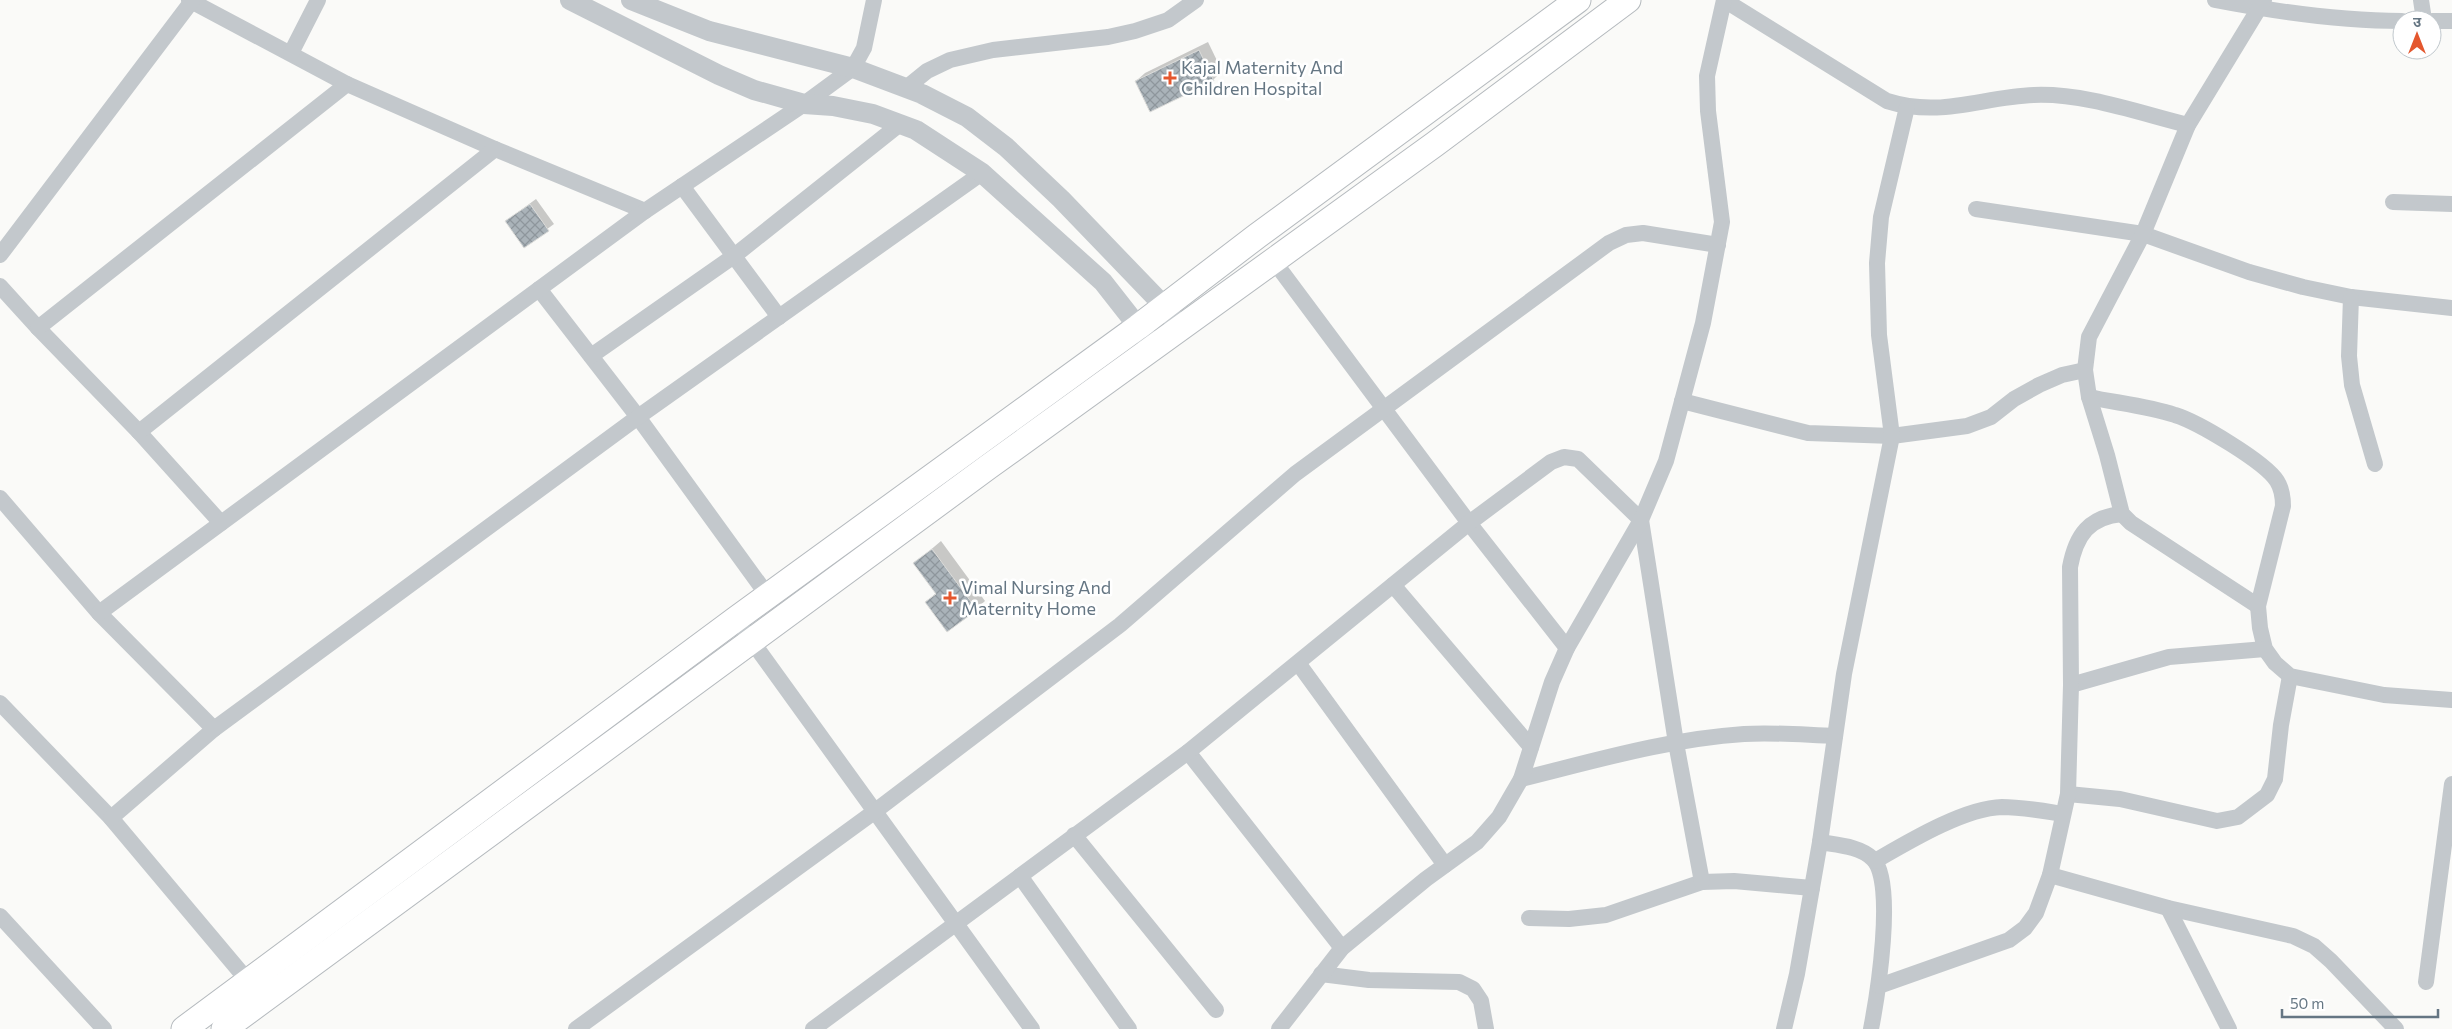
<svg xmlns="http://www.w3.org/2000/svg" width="2452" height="1029" viewBox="0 0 2452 1029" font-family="Commissioner,'Noto Sans Devanagari',sans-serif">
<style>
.shadow{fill:#0003}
.building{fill:url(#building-cross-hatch);stroke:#dcdcda}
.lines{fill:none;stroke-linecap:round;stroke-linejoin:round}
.primary-casing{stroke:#b5babe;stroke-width:27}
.minor{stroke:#c3c8cc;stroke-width:16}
.tertiary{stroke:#c3c8cc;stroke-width:20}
.primary{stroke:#fff;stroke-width:25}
.poi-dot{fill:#e4572e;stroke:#fff;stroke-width:2}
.labels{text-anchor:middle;stroke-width:5;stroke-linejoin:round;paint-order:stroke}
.poi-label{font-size:18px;fill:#657683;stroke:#fff;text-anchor:start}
</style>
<defs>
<pattern id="building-cross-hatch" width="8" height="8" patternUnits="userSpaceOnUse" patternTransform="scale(1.25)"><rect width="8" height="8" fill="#aab3b9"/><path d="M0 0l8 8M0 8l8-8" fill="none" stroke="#8e969c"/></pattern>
</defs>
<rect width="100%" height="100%" fill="#fafaf8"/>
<g class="shadow">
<polygon points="1208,42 1222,71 1213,80 1136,81 1145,73"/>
<polygon points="536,199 554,224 524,246 506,221"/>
<polygon points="941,541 985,601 976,609 926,602 936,593 915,563"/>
</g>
<g class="building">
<polygon points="1199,50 1214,81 1150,112 1135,81"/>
<polygon points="530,204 549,231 524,248 505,221"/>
<polygon points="932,549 977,610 947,632 925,602 936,594 913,563"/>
</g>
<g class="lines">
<g class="primary-casing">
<g id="primary">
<polyline points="184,1029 736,619 1138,327 1257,236 1578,0"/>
<polyline points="224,1029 988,467 1435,144 1628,0"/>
</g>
</g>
<g class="minor">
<polyline points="189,0 347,84 495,149 645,211"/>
<path d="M1724 0 1887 101C1941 118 1981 97 2034 95 2085 93 2139 113 2188 125"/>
<path d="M2215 0C2277 12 2340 21 2402 21"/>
<polyline points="2421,0 2424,20"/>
<polyline points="2432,21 2452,21"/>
<polyline points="291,53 318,0"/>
<polyline points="906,88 927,71 950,60 993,50 1108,37 1135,31 1168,20 1196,0"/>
<polyline points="682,186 779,317"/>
<polyline points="2393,202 2452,204"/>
<polyline points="1976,209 2143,234 2249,272 2303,287 2351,297 2452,308"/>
<polyline points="0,255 192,1"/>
<polyline points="1273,260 1469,523 1567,648"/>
<polyline points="0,286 38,328 139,432 221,523"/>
<polyline points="539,289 638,417 768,596"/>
<polyline points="2351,297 2349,356 2352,385 2375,464"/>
<polyline points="38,328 347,84"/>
<polyline points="591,356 734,256 900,124"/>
<path d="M2089 397C2117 403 2148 406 2175 415 2198 422 2265 462 2277 481 2282 489 2283 497 2283 506L2258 606 2260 628 2265 649 2275 663 2290 676 2384 695 2452 700"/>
<polyline points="1682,401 1808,433 1892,436 1967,426 1991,417 2014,399 2039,385 2062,375 2085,370"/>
<polyline points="139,432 495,149"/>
<polyline points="0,498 99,613 214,729"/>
<polyline points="1393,585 1531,747"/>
<polyline points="2258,606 2131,523 2122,514 2107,455 2089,397 2085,370 2089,337 2143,234 2188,125 2264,0"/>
<polyline points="99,613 645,211 804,104 853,68 864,48 874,0"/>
<polyline points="746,633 1032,1029"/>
<polyline points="1298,663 1445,865"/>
<polyline points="2071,685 2169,657 2265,649"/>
<polyline points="0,703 111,818 248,981"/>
<polyline points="1188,752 1342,948"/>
<path d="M1521 779C1594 761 1668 739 1744 734 1774 732 1805 735 1835 736"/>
<polyline points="2068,794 2120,799 2217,821 2238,817 2267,795 2275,779 2281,725 2290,676"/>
<polyline points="111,818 214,729 638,417 982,173"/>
<polyline points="1074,835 1216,1010"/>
<path d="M1820 842C1837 845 1860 846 1873 859 1896 882 1877 998 1871 1029"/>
<path d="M1875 861C1908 842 1964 808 2002 807 2022 807 2044 811 2063 814"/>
<polyline points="2050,875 2168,908 2293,936 2314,946 2331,961 2396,1029"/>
<polyline points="1020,876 1129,1029"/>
<polyline points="2168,908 2229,1029"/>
<polyline points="0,916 104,1029"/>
<polyline points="1529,918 1569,919 1606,915 1702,882 1734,881 1812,888"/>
<polyline points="1321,974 1369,980 1459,982 1473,989 1481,1001 1486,1029"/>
<polyline points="2426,982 2452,784"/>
<path d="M1879 986 2009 940 2025 928 2036 913 2050 875 2068 794 2071 685 2070 567C2076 535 2089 517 2122 514"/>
<polyline points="576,1029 874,812 1120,625 1295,474 1609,243 1626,235 1643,233 1718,245"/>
<polyline points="813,1029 1188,752 1469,523 1551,462 1564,457 1578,459 1641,520 1676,743 1702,882"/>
<polyline points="1279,1029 1342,948 1426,879 1477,842 1499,817 1521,779 1552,682 1567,648 1641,520 1666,461 1703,323 1722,222 1708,111 1707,76 1724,0"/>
<polyline points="1784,1029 1797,974 1820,842 1844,674 1892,436 1879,335 1877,263 1881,217 1907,107"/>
</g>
<g class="tertiary">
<polyline points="570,0 719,75 754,90 804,104 833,106 873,114 916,130 982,173 1103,282 1154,347"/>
<polyline points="631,0 709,31 853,68 922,94 967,117 1006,147 1061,199 1164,306 1180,328"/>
</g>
<use href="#primary" class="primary"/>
</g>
<g class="poi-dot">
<path d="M1167.5 70.5h5v5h5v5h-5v5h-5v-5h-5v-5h5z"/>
<path d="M947.5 590.5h5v5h5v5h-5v5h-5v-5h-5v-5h5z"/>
</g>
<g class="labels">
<g class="poi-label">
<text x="1181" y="74">Kajal Maternity And<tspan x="1181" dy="21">Children Hospital</tspan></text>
<text x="961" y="594">Vimal Nursing And<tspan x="961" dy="21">Maternity Home</tspan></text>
</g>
</g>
<g transform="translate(2417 35)"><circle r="24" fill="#ffffff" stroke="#c1c8cd"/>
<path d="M0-4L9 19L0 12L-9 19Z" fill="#e4572e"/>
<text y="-8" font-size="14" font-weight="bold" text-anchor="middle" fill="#657683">उ</text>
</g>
<path d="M2282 1009v8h156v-8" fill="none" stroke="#657683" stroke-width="2.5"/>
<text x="2290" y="1009" font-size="15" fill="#657683" stroke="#ffffff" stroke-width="4" paint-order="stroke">50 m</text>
</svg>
